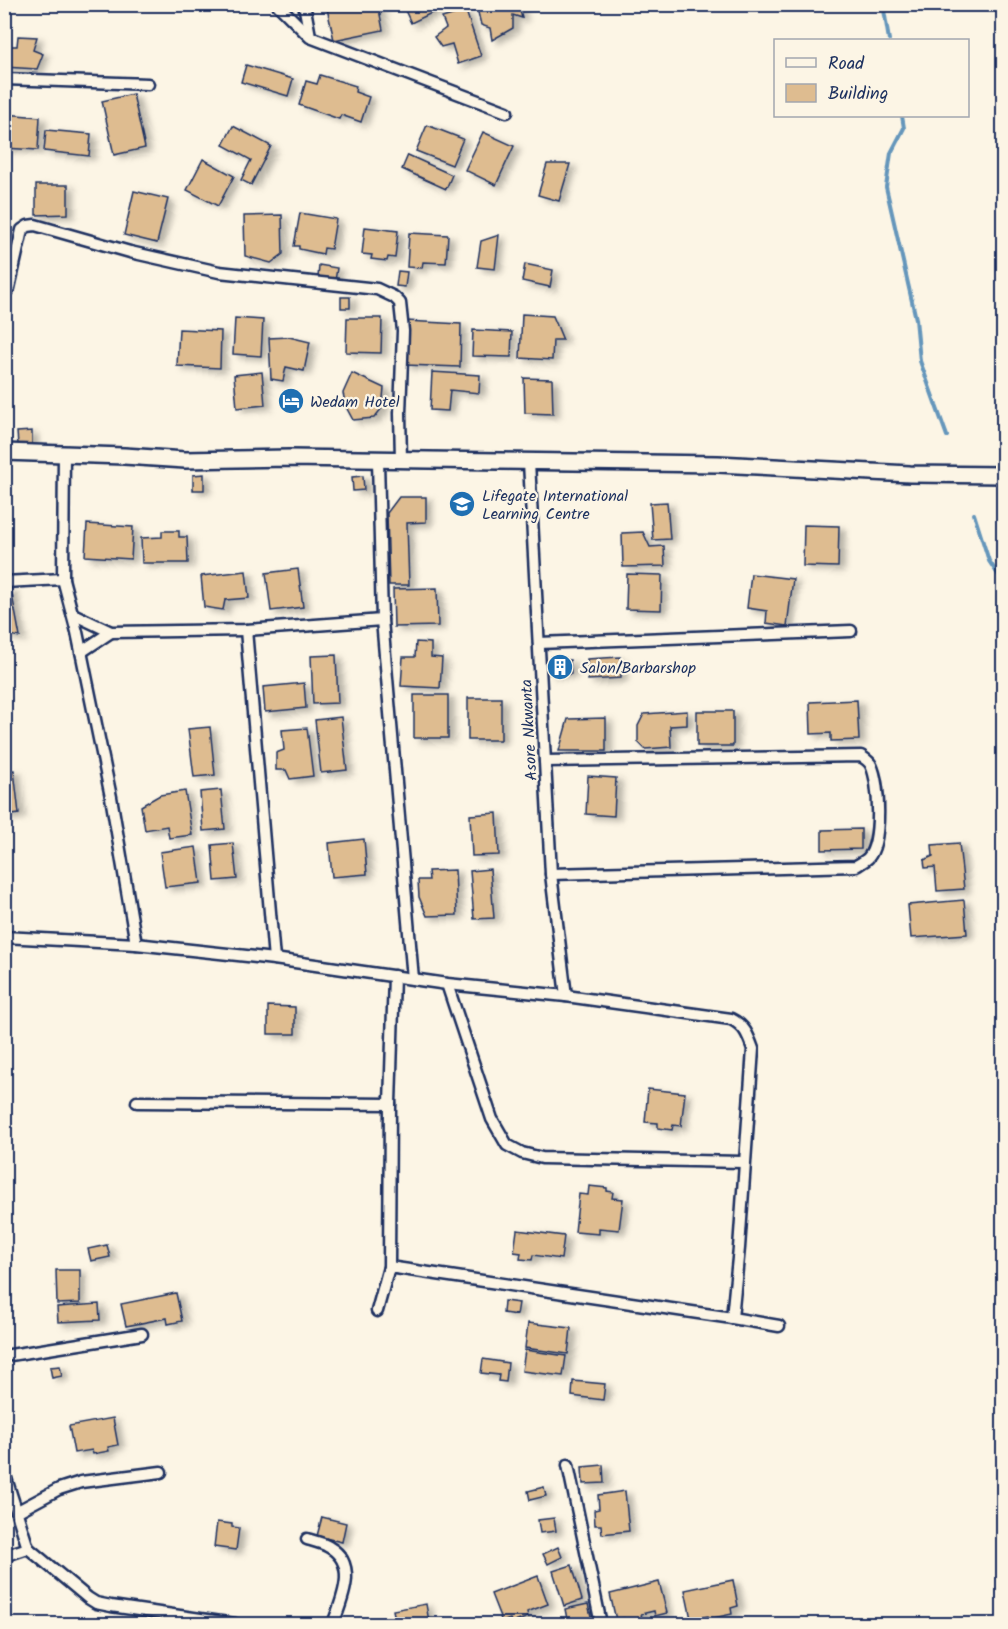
<svg xmlns="http://www.w3.org/2000/svg" width="1008" height="1629" viewBox="0 0 1008 1629" font-family="Kalam,sans-serif">
<style>
.lines{fill:none;stroke-linecap:round;stroke-linejoin:round}
.stream{stroke:#6596bb;stroke-width:4}
.building{fill:#debc90;stroke:#1b2f5e;stroke-width:1.5;filter:url(#shadow)}
.street-casing{stroke:#1b2f5e;stroke-width:15}
.secondary-casing{stroke:#1b2f5e;stroke-width:20}
.street{stroke:#fcf5e5;stroke-width:10}
.secondary{stroke:#fcf5e5;stroke-width:15}
.labels{text-anchor:middle;stroke-width:4.5;stroke-linejoin:round;paint-order:stroke}
.poi-label{font-size:16px;fill:#1b2f5e;stroke:#fcf5e5;text-anchor:start}
.street-label{font-size:16px;fill:#1b2f5e;stroke:#fcf5e5}
</style>
<defs>
<filter id="shadow"><feDropShadow dx="6" dy="3.5" stdDeviation="3" flood-color="#0004"/></filter>
</defs>
<rect width="100%" height="100%" fill="#fcf5e5"/>
<filter id="ink" filterUnits="userSpaceOnUse"><feTurbulence type="fractalNoise" baseFrequency=".0167" numOctaves="2"/><feDisplacementMap in="SourceGraphic" scale="12" xChannelSelector="R" yChannelSelector="G"/><feConvolveMatrix kernelMatrix="1 2 1 2 8 2 1 2 1" color-interpolation-filters="sRGB"/></filter>
<g filter="url(#ink)">
<g class="lines">
<g class="stream">
<polyline points="883,4 889,40"/>
<polyline points="902,116 904,128 891,153 886,187 916,319 920,361 947,436"/>
<polyline points="974,514 989,561 1004,583"/>
</g>
</g>
<g class="building">
<polygon points="326,4 378,4 383,30 334,40"/>
<polygon points="402,4 450,4 411,23"/>
<polygon points="476,4 518,4 522,18 513,15 513,28 492,40 490,28 481,25"/>
<polygon points="466,11 481,56 458,64 452,44 441,47 434,37 446,28 442,18"/>
<polygon points="18,36 37,37 33,50 43,54 37,69 4,67 4,46 17,46"/>
<polygon points="246,65 293,79 288,96 241,82"/>
<polygon points="320,75 356,86 355,92 369,97 361,122 341,115 339,119 299,105 306,81 317,84"/>
<polygon points="133,94 145,148 114,155 102,101"/>
<polygon points="4,114 40,117 38,150 4,148"/>
<polygon points="427,125 463,139 452,165 416,151"/>
<polygon points="233,126 271,146 251,185 241,180 251,160 223,145"/>
<polygon points="46,130 91,134 89,156 44,151"/>
<polygon points="483,132 514,146 496,185 465,170"/>
<polygon points="408,155 452,175 446,189 402,169"/>
<polygon points="203,159 234,176 218,206 187,190"/>
<polygon points="547,164 570,164 559,201 538,195"/>
<polygon points="36,185 68,185 68,214 36,215"/>
<polygon points="134,191 168,199 157,243 124,235"/>
<polygon points="300,213 336,219 331,249 324,248 323,254 299,249 299,246 294,246"/>
<polygon points="282,215 283,254 271,263 245,256 244,216"/>
<polygon points="365,227 398,231 395,258 388,257 387,261 371,259 372,255 362,254"/>
<polygon points="409,233 448,235 446,263 423,262 422,268 407,267"/>
<polygon points="499,235 495,269 477,267 481,241"/>
<polygon points="525,264 553,270 550,287 522,281"/>
<polygon points="319,265 337,268 335,281 318,278"/>
<polygon points="398,271 407,272 405,287 396,286"/>
<rect x="341" y="297" width="9" height="11"/>
<polygon points="522,314 553,316 563,340 553,340 552,360 520,358"/>
<polygon points="235,318 263,320 261,356 233,354"/>
<polygon points="347,318 382,318 381,353 346,352"/>
<polygon points="406,321 461,324 460,367 405,365"/>
<polygon points="179,329 221,331 220,368 177,366"/>
<polygon points="473,330 512,332 511,357 472,356"/>
<polygon points="289,337 310,342 304,371 286,367 283,381 271,379 269,338"/>
<polygon points="262,372 265,405 237,408 234,375"/>
<polygon points="432,372 480,375 479,393 450,390 448,411 430,410"/>
<polygon points="352,373 384,388 382,408 374,418 353,420 346,407 343,393"/>
<polygon points="524,378 552,379 553,414 525,413"/>
<polygon points="32,431 32,444 18,444 17,432"/>
<polygon points="204,474 204,490 193,490 193,475"/>
<polygon points="363,476 364,490 353,491 352,477"/>
<polygon points="399,497 426,497 426,522 407,523 409,585 389,585 387,513"/>
<polygon points="667,502 670,539 653,540 650,503"/>
<polygon points="87,524 133,527 131,559 85,556"/>
<polygon points="804,525 839,526 838,567 803,566"/>
<polygon points="162,531 179,531 179,537 187,537 188,563 142,563 141,538 162,537"/>
<polygon points="643,532 650,547 664,546 665,566 623,567 622,533"/>
<polygon points="298,569 303,607 271,611 266,573"/>
<polygon points="246,571 249,598 225,600 223,610 204,607 201,576"/>
<polygon points="627,574 662,575 661,610 626,609"/>
<polygon points="751,574 793,579 787,626 766,623 767,611 747,608"/>
<polygon points="437,588 438,626 394,627 393,589"/>
<polygon points="11,589 20,637 4,634 4,590"/>
<polygon points="416,642 431,643 431,657 442,658 440,688 401,686 403,657 415,657"/>
<polygon points="336,655 338,703 313,704 311,656"/>
<polygon points="620,657 621,678 588,680 587,659"/>
<polygon points="550,660 570,660 571,674 550,674"/>
<polygon points="304,683 306,708 265,712 263,687"/>
<rect x="414" y="695" width="34" height="43"/>
<rect x="468" y="698" width="33" height="42"/>
<polygon points="857,700 859,740 831,741 831,733 811,734 810,702"/>
<polygon points="687,711 687,725 670,726 671,747 645,749 638,742 638,726 644,714"/>
<rect x="697" y="711" width="36" height="35"/>
<polygon points="341,717 347,770 321,773 315,720"/>
<polygon points="606,718 606,751 559,751 568,719"/>
<polygon points="210,727 215,775 194,777 188,729"/>
<polygon points="307,728 313,776 290,779 286,770 276,770 276,753 284,750 282,730"/>
<polygon points="14,770 19,814 4,816 4,771"/>
<polygon points="588,776 616,778 614,816 586,814"/>
<polygon points="221,790 225,829 203,831 200,792"/>
<polygon points="185,791 192,835 169,838 167,826 145,830 141,806 160,795"/>
<polygon points="497,813 499,855 472,856 470,815"/>
<polygon points="861,829 861,849 822,850 822,830"/>
<polygon points="364,839 367,874 332,877 329,843"/>
<polygon points="233,843 237,879 215,881 212,845"/>
<polygon points="959,843 964,889 937,891 935,867 925,868 924,860 933,856 932,845"/>
<polygon points="196,847 201,883 165,887 160,852"/>
<polygon points="490,869 494,918 474,919 470,871"/>
<polygon points="455,870 457,915 427,916 419,897 418,880 429,880 428,871"/>
<polygon points="964,900 967,934 911,938 908,905"/>
<polygon points="268,1006 295,1007 295,1034 268,1034"/>
<polygon points="648,1089 685,1093 681,1126 673,1125 672,1130 658,1128 658,1123 645,1122"/>
<polygon points="589,1186 607,1188 607,1191 613,1192 612,1198 623,1199 619,1230 599,1228 599,1234 575,1232 579,1194 588,1195"/>
<polygon points="517,1230 564,1236 561,1259 533,1255 532,1260 520,1259 521,1253 514,1252"/>
<polygon points="107,1245 110,1257 91,1261 88,1249"/>
<polygon points="56,1270 80,1270 80,1303 57,1304"/>
<polygon points="176,1293 182,1321 168,1324 167,1318 126,1326 121,1304"/>
<polygon points="504,1301 519,1303 517,1315 503,1313"/>
<polygon points="99,1304 100,1320 58,1322 57,1307"/>
<polygon points="528,1323 571,1328 568,1354 525,1348"/>
<polygon points="525,1350 566,1356 563,1376 522,1371"/>
<polygon points="483,1359 508,1363 506,1382 498,1381 499,1375 481,1373"/>
<polygon points="60,1366 62,1376 52,1378 50,1367"/>
<polygon points="573,1381 605,1384 603,1400 572,1396"/>
<polygon points="113,1418 118,1445 108,1447 109,1451 93,1454 92,1450 74,1453 69,1426"/>
<polygon points="603,1465 604,1483 583,1484 582,1467"/>
<polygon points="544,1487 546,1496 530,1500 528,1491"/>
<polygon points="625,1491 629,1531 602,1534 601,1525 595,1525 594,1510 599,1509 598,1495"/>
<polygon points="322,1517 346,1523 342,1542 317,1536"/>
<polygon points="554,1518 556,1531 540,1533 538,1520"/>
<polygon points="217,1522 232,1524 232,1527 239,1528 236,1550 214,1547"/>
<polygon points="558,1547 562,1557 548,1564 543,1554"/>
<polygon points="572,1565 582,1600 564,1606 553,1571"/>
<polygon points="538,1576 548,1604 527,1612 528,1617 512,1623 510,1619 502,1622 491,1594"/>
<polygon points="733,1580 738,1606 731,1608 732,1614 709,1619 708,1616 691,1619 685,1590"/>
<polygon points="659,1582 667,1613 655,1616 654,1611 641,1614 643,1622 631,1624 625,1624 624,1618 616,1620 610,1594"/>
<polygon points="426,1604 429,1622 396,1624 393,1610"/>
<polygon points="588,1604 593,1624 568,1624 565,1609"/>
<polygon points="445,1618 448,1624 428,1624"/>
<polygon points="675,1618 676,1624 665,1624 664,1620"/>
</g>
<g class="lines">
<g class="street-casing">
<g id="street">
<polyline points="277,4 310,37 507,112"/>
<polyline points="304,4 310,36"/>
<polyline points="4,79 148,84"/>
<polyline points="4,294 9,288 22,230 28,226 35,225 130,252 219,272 377,289 394,297 400,303 403,331 400,413 401,460"/>
<polyline points="64,453 63,579 77,632 111,797 136,944"/>
<polyline points="378,460 382,620 413,979"/>
<polyline points="529,462 551,874 566,996"/>
<polyline points="4,582 63,579"/>
<polyline points="73,614 111,632 246,630 382,620"/>
<polyline points="246,630 274,959"/>
<polyline points="539,643 851,631"/>
<polyline points="81,652 111,632"/>
<path d="M545 761 861 756C865 759 869 761 871 765 880 784 882 843 868 858 865 861 859 864 856 866L551 874"/>
<path d="M4 937 136 944 274 959 447 984 566 996 731 1019C745 1026 748 1035 753 1049L739 1248 732 1318"/>
<polyline points="447,984 492,1119 507,1145 522,1153 542,1158 743,1162"/>
<polyline points="137,1102 390,1104"/>
<polyline points="389,1267 732,1318 779,1326"/>
<polyline points="377,1311 389,1267 390,1104 394,976"/>
<polyline points="4,1356 142,1334"/>
<polyline points="568,1465 601,1624"/>
<polyline points="4,1472 28,1548 88,1598 96,1603 111,1606 235,1624"/>
<polyline points="18,1511 59,1489 81,1482 161,1472"/>
<path d="M307 1539C314 1541 323 1543 329 1547 359 1564 342 1599 333 1624"/>
<polyline points="4,1556 28,1548"/>
<polyline points="4,1620 6,1624"/>
</g>
</g>
<g class="secondary-casing">
<polyline id="secondary" points="4,452 124,456 185,460 289,458 718,464 910,474 1004,475"/>
</g>
<use href="#street" class="street"/>
<use href="#secondary" class="secondary"/>
</g>
</g>
<defs>
<g id="hotel-disc" transform="scale(1.35)"><circle r="9.5" fill="#1f6fb2" stroke="#fcf5e5"/><path d="M-6-4.5h1.5V1H6V5H4.5V3h-9V5H-6ZM-4 0a1.8 1.8 0 1 1 3.6 0ZM.5 0V-2.5h3Q6-2.5 6 0Z" fill="#fff"/></g>
<g id="school-disc" transform="scale(1.35)"><circle r="9.5" fill="#1f6fb2" stroke="#fcf5e5"/><path d="M0-5L7-2L0 1L-7-2ZM-4 1L0 2.5L4 1V4Q0 6-4 4Z" fill="#fff"/></g>
<g id="building-disc" transform="scale(1.35)"><circle r="9.5" fill="#1f6fb2" stroke="#fcf5e5"/><path d="M-4-6H4V6H1V3H-1V6H-4ZM-2.5-4.3h1.7v1.8h-1.7ZM.8-4.3h1.7v1.8H.8ZM-2.5-1h1.7V.8h-1.7ZM.8-1h1.7V.8H.8Z" fill="#fff"/></g>
</defs>
<g fill-rule="evenodd">
<use href="#hotel-disc" x="291" y="401"/>
<use href="#school-disc" x="462" y="504"/>
<use href="#building-disc" x="560" y="667"/>
</g>
<g class="labels">
<g class="poi-label">
<text x="310" y="407">Wedam Hotel</text>
<text x="482" y="501">Lifegate International<tspan x="482" dy="18">Learning Centre</tspan></text>
<text x="580" y="673">Salon/Barbarshop</text>
</g>
<g class="street-label">
<text transform="translate(528 730) rotate(-93)" y="6">Asore Nkwanta</text>
</g>
</g>
<rect width="1008" height="1629" fill="none" stroke="#fcf5e5" stroke-width="24"/>
<rect x="12" y="12" width="984" height="1605" fill="none" stroke="#1b2f5e" stroke-width="2" filter="url(#ink)"/>
<rect x="774" y="39" width="195" height="78" fill="#fcf5e5" stroke="#a2a6af" stroke-width="1.5"/>
<rect x="786" y="58" width="30" height="9" fill="#fcf5e5" stroke="#a2a6af" stroke-width="1.5"/>
<text x="828" y="69" font-size="18" fill="#1b2f5e">Road</text>
<rect x="786" y="84" width="30" height="18" fill="#debc90" stroke="#a2a6af" stroke-width="1.5"/>
<text x="828" y="99" font-size="18" fill="#1b2f5e">Building</text>
</svg>
